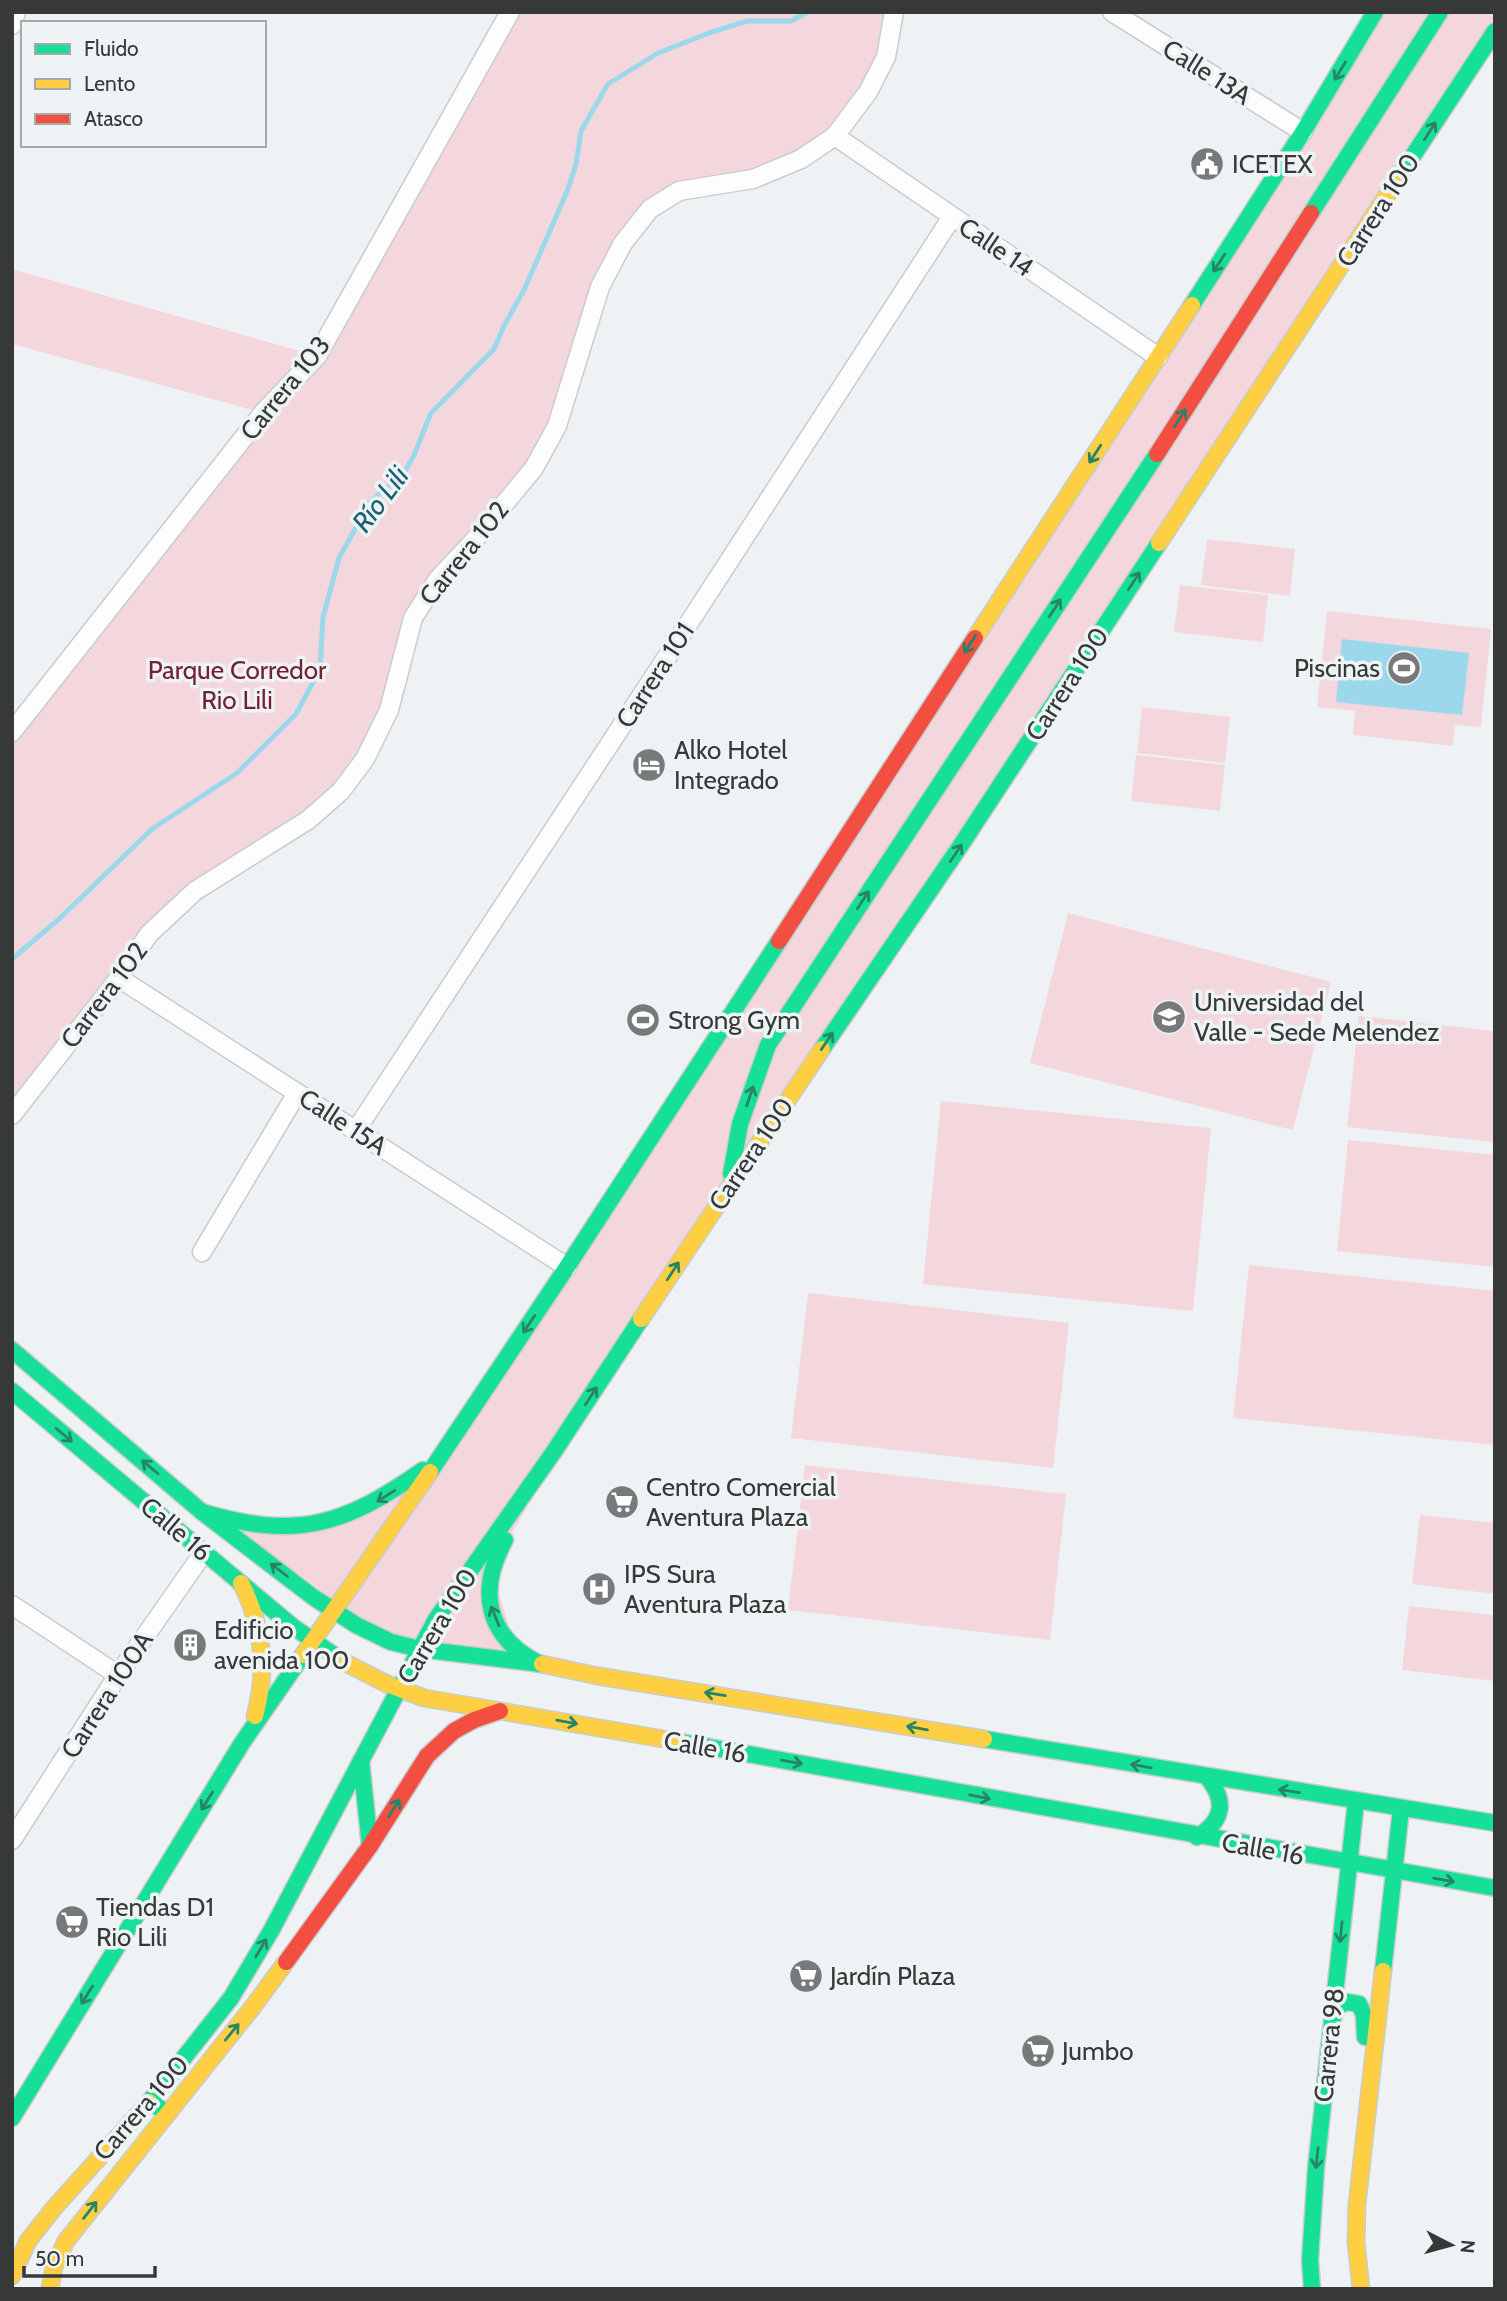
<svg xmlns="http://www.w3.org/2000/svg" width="1507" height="2301" viewBox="0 0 1507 2301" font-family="Cabin,sans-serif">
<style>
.green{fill:#f3d7dc}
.water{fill:#9cd8ec}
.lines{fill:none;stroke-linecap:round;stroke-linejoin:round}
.stream{stroke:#9cd8ec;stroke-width:5}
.street-casing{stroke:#c9cccd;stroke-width:21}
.fast-casing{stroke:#c9cccd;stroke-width:19}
.slow-casing{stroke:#c9cccd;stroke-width:19}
.jam-casing{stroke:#c9cccd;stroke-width:19}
.street{stroke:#fdfdfd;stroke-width:18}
.fast{stroke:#16e098;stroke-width:16}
.slow{stroke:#ffcf43;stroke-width:16}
.jam{stroke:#f24e42;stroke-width:16}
.oneway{stroke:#288464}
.labels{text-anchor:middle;stroke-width:7;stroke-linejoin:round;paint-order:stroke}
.street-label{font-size:26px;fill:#373939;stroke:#eef3f5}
.poi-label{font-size:26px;fill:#373939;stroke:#eef3f5;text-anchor:start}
.park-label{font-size:26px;fill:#762036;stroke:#eef3f5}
.water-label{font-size:28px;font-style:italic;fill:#1c6073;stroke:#eef3f5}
</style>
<rect width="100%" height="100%" fill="#eff2f4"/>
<g class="green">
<polygon points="510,12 894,12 868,92 801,159 679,191 623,243 557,426 413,618 389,710 341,791 195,891 12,1115 12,732 263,413 12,344 12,269 317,356"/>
<polygon points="1375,12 1495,12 1495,31 586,1404 491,1570 517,1651 391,1642 224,1519 323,1522 441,1456"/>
<polygon points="1207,539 1295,549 1290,596 1201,585"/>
<polygon points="1180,585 1268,595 1263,642 1174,632"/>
<polygon points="1327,611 1491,629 1481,727 1455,725 1453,746 1353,735 1355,711 1317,707"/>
<polygon points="1142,707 1230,717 1225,763 1137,753"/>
<polygon points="1136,755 1225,765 1220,811 1131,801"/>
<polygon points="1068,913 1331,982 1293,1130 1030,1063"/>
<polygon points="1359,1016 1495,1031 1495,1142 1347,1127"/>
<polygon points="941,1101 1211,1128 1193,1311 923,1284"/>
<polygon points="1348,1140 1495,1155 1495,1267 1337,1251"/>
<polygon points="1249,1265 1495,1291 1495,1445 1233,1418"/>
<polygon points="808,1293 1069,1323 1053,1468 791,1438"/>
<polygon points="805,1465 1066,1494 1050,1640 788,1610"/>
<polygon points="1420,1515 1495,1523 1495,1594 1412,1584"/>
<polygon points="1409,1606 1495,1615 1495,1681 1402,1670"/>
</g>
<polygon class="water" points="1342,639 1469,653 1462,715 1336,702"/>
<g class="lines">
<polyline class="stream" points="12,959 59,919 152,829 237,773 296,714 320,669 323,617 339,558 370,502 405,471 414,455 431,413 494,349 504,326 525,288 568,189 576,164 581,131 608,84 658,53 709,33 747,21 791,21 808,12"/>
<g class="street-casing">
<g id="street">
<polyline points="1112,12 1303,132"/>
<polyline points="12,25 16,12"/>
<polyline points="835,136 1158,357"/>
<polyline points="12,732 263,413 317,356 510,12"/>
<polyline points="119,978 567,1267"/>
<polyline points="12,1115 119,978 149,934 195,891 308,820 341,791 365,759 389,710 413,618 438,579 472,543 534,468 557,426 600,287 623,243 650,209 679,191 753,179 801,159 835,136 868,92 886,57 894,12"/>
<polyline points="356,1130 663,663 952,217"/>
<polyline points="202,1252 297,1093"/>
<polyline points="12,1605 118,1675"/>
<polyline points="12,1840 118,1675 204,1552"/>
</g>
</g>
<g class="fast-casing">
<g id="fast">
<polyline points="1399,177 1495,31"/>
<polyline points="1311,213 1440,12"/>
<polyline points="1192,305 1303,132 1375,12"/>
<polyline points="822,1049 959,848 1159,543"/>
<polyline points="731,1174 740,1124 768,1045 1157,454"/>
<polyline points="12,1350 202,1512 313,1597 356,1625 391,1642 420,1649 542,1664"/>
<polyline points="12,1391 292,1626 344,1662"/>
<polyline points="430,1472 567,1267 779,941"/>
<path d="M202 1512C297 1540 343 1526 423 1470"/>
<path d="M505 1540C477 1591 486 1637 540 1664"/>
<polyline points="984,1739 1495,1823"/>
<polyline points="681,1742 1495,1888"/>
<polyline points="361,1761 370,1846"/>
<path d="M1197 1837C1223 1821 1227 1802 1208 1778"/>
<polyline points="1383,1971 1401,1809"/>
<polyline points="1332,2020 1338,2006 1347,2002 1359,2004 1364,2015 1365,2037"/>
<polyline points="168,2113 149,2102 231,1998 271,1931 436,1619 553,1453 641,1319"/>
<polyline points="12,2118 242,1743 303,1655"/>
<polyline points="1312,2289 1310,2260 1316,2168 1356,1801"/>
</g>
</g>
<g class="slow-casing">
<g id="slow">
<polyline points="1159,543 1399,177"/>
<polyline points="975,638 1192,305"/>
<polyline points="641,1319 822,1049"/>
<path d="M241 1583C263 1626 268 1669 255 1716"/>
<polyline points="303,1655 430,1472"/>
<polyline points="344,1662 387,1684 424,1698 681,1742"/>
<polyline points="542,1664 598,1676 984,1739"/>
<polyline points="12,2276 28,2241 54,2208 149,2102"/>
<polyline points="50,2289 54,2267 66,2241 252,2008 286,1962"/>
<polyline points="1361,2289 1356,2242 1357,2205 1383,1971"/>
</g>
</g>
<g class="jam-casing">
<g id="jam">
<polyline points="1157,454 1311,213"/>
<polyline points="779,941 975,638"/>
<polyline points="286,1962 370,1846 427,1756 454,1731 474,1720 500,1711"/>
</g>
</g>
<use href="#street" class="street"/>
<use href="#fast" class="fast"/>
<use href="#slow" class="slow"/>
<use href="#jam" class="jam"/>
</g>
<defs><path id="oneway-shaft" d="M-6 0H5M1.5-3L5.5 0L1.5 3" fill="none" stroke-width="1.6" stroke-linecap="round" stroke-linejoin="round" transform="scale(1.75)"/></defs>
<g class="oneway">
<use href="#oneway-shaft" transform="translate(1340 71) rotate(121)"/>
<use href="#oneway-shaft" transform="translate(1430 131) rotate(-57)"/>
<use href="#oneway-shaft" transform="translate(1219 263) rotate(123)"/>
<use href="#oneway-shaft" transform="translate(1180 418) rotate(-57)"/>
<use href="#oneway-shaft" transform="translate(1095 454) rotate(123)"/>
<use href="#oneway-shaft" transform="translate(1134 581) rotate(-57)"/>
<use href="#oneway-shaft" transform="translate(1055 608) rotate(-57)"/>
<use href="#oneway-shaft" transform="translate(970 644) rotate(123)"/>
<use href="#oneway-shaft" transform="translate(956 853) rotate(-56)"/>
<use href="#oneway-shaft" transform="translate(863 900) rotate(-57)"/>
<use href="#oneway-shaft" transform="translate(827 1041) rotate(-56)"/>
<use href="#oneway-shaft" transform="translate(750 1096) rotate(-71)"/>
<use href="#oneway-shaft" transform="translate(673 1271) rotate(-57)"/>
<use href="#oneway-shaft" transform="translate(529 1324) rotate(124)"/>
<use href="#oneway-shaft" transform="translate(591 1396) rotate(-57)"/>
<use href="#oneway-shaft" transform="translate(64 1435) rotate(40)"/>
<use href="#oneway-shaft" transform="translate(150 1467) rotate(-140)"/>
<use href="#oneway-shaft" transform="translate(386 1496) rotate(148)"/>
<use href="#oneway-shaft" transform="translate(279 1570) rotate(-143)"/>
<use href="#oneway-shaft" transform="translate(495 1616) rotate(-112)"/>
<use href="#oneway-shaft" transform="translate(715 1694) rotate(-171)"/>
<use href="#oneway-shaft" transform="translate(567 1722) rotate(10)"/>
<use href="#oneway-shaft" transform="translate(917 1728) rotate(-170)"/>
<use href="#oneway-shaft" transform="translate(792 1762) rotate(10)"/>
<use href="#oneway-shaft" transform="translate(1141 1766) rotate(-170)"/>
<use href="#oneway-shaft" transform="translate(1289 1791) rotate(-171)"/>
<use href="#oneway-shaft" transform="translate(980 1797) rotate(11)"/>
<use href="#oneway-shaft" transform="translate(207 1801) rotate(122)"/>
<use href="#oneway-shaft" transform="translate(394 1808) rotate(-58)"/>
<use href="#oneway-shaft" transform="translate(1444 1880) rotate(10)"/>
<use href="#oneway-shaft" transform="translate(1341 1932) rotate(96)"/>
<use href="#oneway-shaft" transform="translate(261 1948) rotate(-59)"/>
<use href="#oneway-shaft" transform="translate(87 1995) rotate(122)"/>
<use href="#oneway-shaft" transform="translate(232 2032) rotate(-51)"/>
<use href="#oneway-shaft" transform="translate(1317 2158) rotate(96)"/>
<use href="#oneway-shaft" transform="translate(90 2210) rotate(-52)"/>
</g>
<defs>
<g id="civic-disc" transform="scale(1.75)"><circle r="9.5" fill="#777a7a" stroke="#eef3f5"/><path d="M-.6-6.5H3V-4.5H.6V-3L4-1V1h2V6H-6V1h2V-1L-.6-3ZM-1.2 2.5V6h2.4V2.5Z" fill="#fff"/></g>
<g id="stadium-disc" transform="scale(1.75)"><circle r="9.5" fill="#777a7a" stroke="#eef3f5"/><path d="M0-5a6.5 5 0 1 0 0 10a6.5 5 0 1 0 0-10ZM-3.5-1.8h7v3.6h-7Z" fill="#fff"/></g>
<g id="hotel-disc" transform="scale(1.75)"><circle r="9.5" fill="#777a7a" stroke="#eef3f5"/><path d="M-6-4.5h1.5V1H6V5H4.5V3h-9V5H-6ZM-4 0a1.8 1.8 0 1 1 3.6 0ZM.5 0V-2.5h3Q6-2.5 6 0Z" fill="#fff"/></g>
<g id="university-disc" transform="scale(1.75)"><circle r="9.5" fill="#777a7a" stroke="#eef3f5"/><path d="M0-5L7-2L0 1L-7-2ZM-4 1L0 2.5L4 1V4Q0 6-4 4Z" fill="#fff"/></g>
<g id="supermarket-disc" transform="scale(1.75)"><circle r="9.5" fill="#777a7a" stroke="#eef3f5"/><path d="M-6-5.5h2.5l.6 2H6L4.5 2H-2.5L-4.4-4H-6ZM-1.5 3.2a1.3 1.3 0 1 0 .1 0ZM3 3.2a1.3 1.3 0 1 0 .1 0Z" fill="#fff"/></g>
<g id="hospital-disc" transform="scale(1.75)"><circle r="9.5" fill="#777a7a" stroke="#eef3f5"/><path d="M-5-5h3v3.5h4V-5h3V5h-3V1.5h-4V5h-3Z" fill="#fff"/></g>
<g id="building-disc" transform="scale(1.75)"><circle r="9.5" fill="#777a7a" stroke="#eef3f5"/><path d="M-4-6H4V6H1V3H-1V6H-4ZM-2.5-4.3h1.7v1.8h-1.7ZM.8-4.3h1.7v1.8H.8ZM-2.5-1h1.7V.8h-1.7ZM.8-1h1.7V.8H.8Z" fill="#fff"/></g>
</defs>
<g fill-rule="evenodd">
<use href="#civic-disc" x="1207" y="164"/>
<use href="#stadium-disc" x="1404" y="668"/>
<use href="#hotel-disc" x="649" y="765"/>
<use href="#university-disc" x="1169" y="1017"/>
<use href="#stadium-disc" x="643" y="1020"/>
<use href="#supermarket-disc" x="622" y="1502"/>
<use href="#hospital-disc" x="599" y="1589"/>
<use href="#building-disc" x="190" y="1645"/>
<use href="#supermarket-disc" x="72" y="1922"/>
<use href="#supermarket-disc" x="806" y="1976"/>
<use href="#supermarket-disc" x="1038" y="2051"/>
</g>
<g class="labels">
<g class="street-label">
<text transform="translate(1207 72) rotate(32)" y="9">Calle 13A</text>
<text transform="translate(1378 210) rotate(-57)" y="9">Carrera 100</text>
<text transform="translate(996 247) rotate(34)" y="9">Calle 14</text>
<text transform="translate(285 388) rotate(-51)" y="9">Carrera 103</text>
<text transform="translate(464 553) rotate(-51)" y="9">Carrera 102</text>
<text transform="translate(655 675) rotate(-57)" y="9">Carrera 101</text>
<text transform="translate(1067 684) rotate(-57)" y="9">Carrera 100</text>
<text transform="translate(104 995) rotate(-53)" y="9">Carrera 102</text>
<text transform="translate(343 1122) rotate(33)" y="9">Calle 15A</text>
<text transform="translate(751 1154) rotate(-56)" y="9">Carrera 100</text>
<text transform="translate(176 1529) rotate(40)" y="9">Calle 16</text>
<text transform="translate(437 1626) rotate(-59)" y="9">Carrera 100</text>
<text transform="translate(107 1695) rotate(-57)" y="9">Carrera 100A</text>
<text transform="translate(705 1747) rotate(10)" y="9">Calle 16</text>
<text transform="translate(1263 1849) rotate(10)" y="9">Calle 16</text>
<text transform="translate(1329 2045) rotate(-84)" y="9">Carrera 98</text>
<text transform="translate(141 2108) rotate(-49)" y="9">Carrera 100</text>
</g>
<g class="poi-label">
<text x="1232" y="173">ICETEX</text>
<text x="1380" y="677" text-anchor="end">Piscinas</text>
<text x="674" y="759">Alko Hotel<tspan x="674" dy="30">Integrado</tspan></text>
<text x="1194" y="1011">Universidad del<tspan x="1194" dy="30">Valle - Sede Melendez</tspan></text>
<text x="668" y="1029">Strong Gym</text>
<text x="646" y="1496">Centro Comercial<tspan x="646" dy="30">Aventura Plaza</tspan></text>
<text x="624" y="1583">IPS Sura<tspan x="624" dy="30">Aventura Plaza</tspan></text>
<text x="214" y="1639">Edificio<tspan x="214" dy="30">avenida 100</tspan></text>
<text x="96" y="1916">Tiendas D1<tspan x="96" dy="30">Rio Lili</tspan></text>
<text x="830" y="1985">Jardín Plaza</text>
<text x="1062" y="2060">Jumbo</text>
</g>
<g class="park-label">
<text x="237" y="679">Parque Corredor<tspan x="237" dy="30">Rio Lili</tspan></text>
</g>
<g class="water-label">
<text transform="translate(380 499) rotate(-53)" y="10">Río Lili</text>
</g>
</g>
<rect width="1507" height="2301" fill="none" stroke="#373939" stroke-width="28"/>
<rect x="21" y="21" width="245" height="126" fill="#eef3f5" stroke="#a5a9aa" stroke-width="2"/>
<rect x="35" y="44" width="35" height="10" fill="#16e098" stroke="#a5a9aa" stroke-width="2"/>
<text x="84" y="56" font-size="21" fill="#373939">Fluido</text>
<rect x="35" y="79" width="35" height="10" fill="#ffcf43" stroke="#a5a9aa" stroke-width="2"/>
<text x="84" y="91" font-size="21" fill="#373939">Lento</text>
<rect x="35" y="114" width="35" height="10" fill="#f24e42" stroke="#a5a9aa" stroke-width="2"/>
<text x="84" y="126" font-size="21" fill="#373939">Atasco</text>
<g transform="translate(1451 2245) rotate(96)" stroke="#eef3f5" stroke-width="5" paint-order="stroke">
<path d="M0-5L12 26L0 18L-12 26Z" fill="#373939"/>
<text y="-10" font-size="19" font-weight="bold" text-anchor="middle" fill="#373939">N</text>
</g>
<path d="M24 2266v10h131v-10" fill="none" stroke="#373939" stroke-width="3.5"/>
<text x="35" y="2266" font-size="21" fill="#373939" stroke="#eef3f5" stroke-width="5" paint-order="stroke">50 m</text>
</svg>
